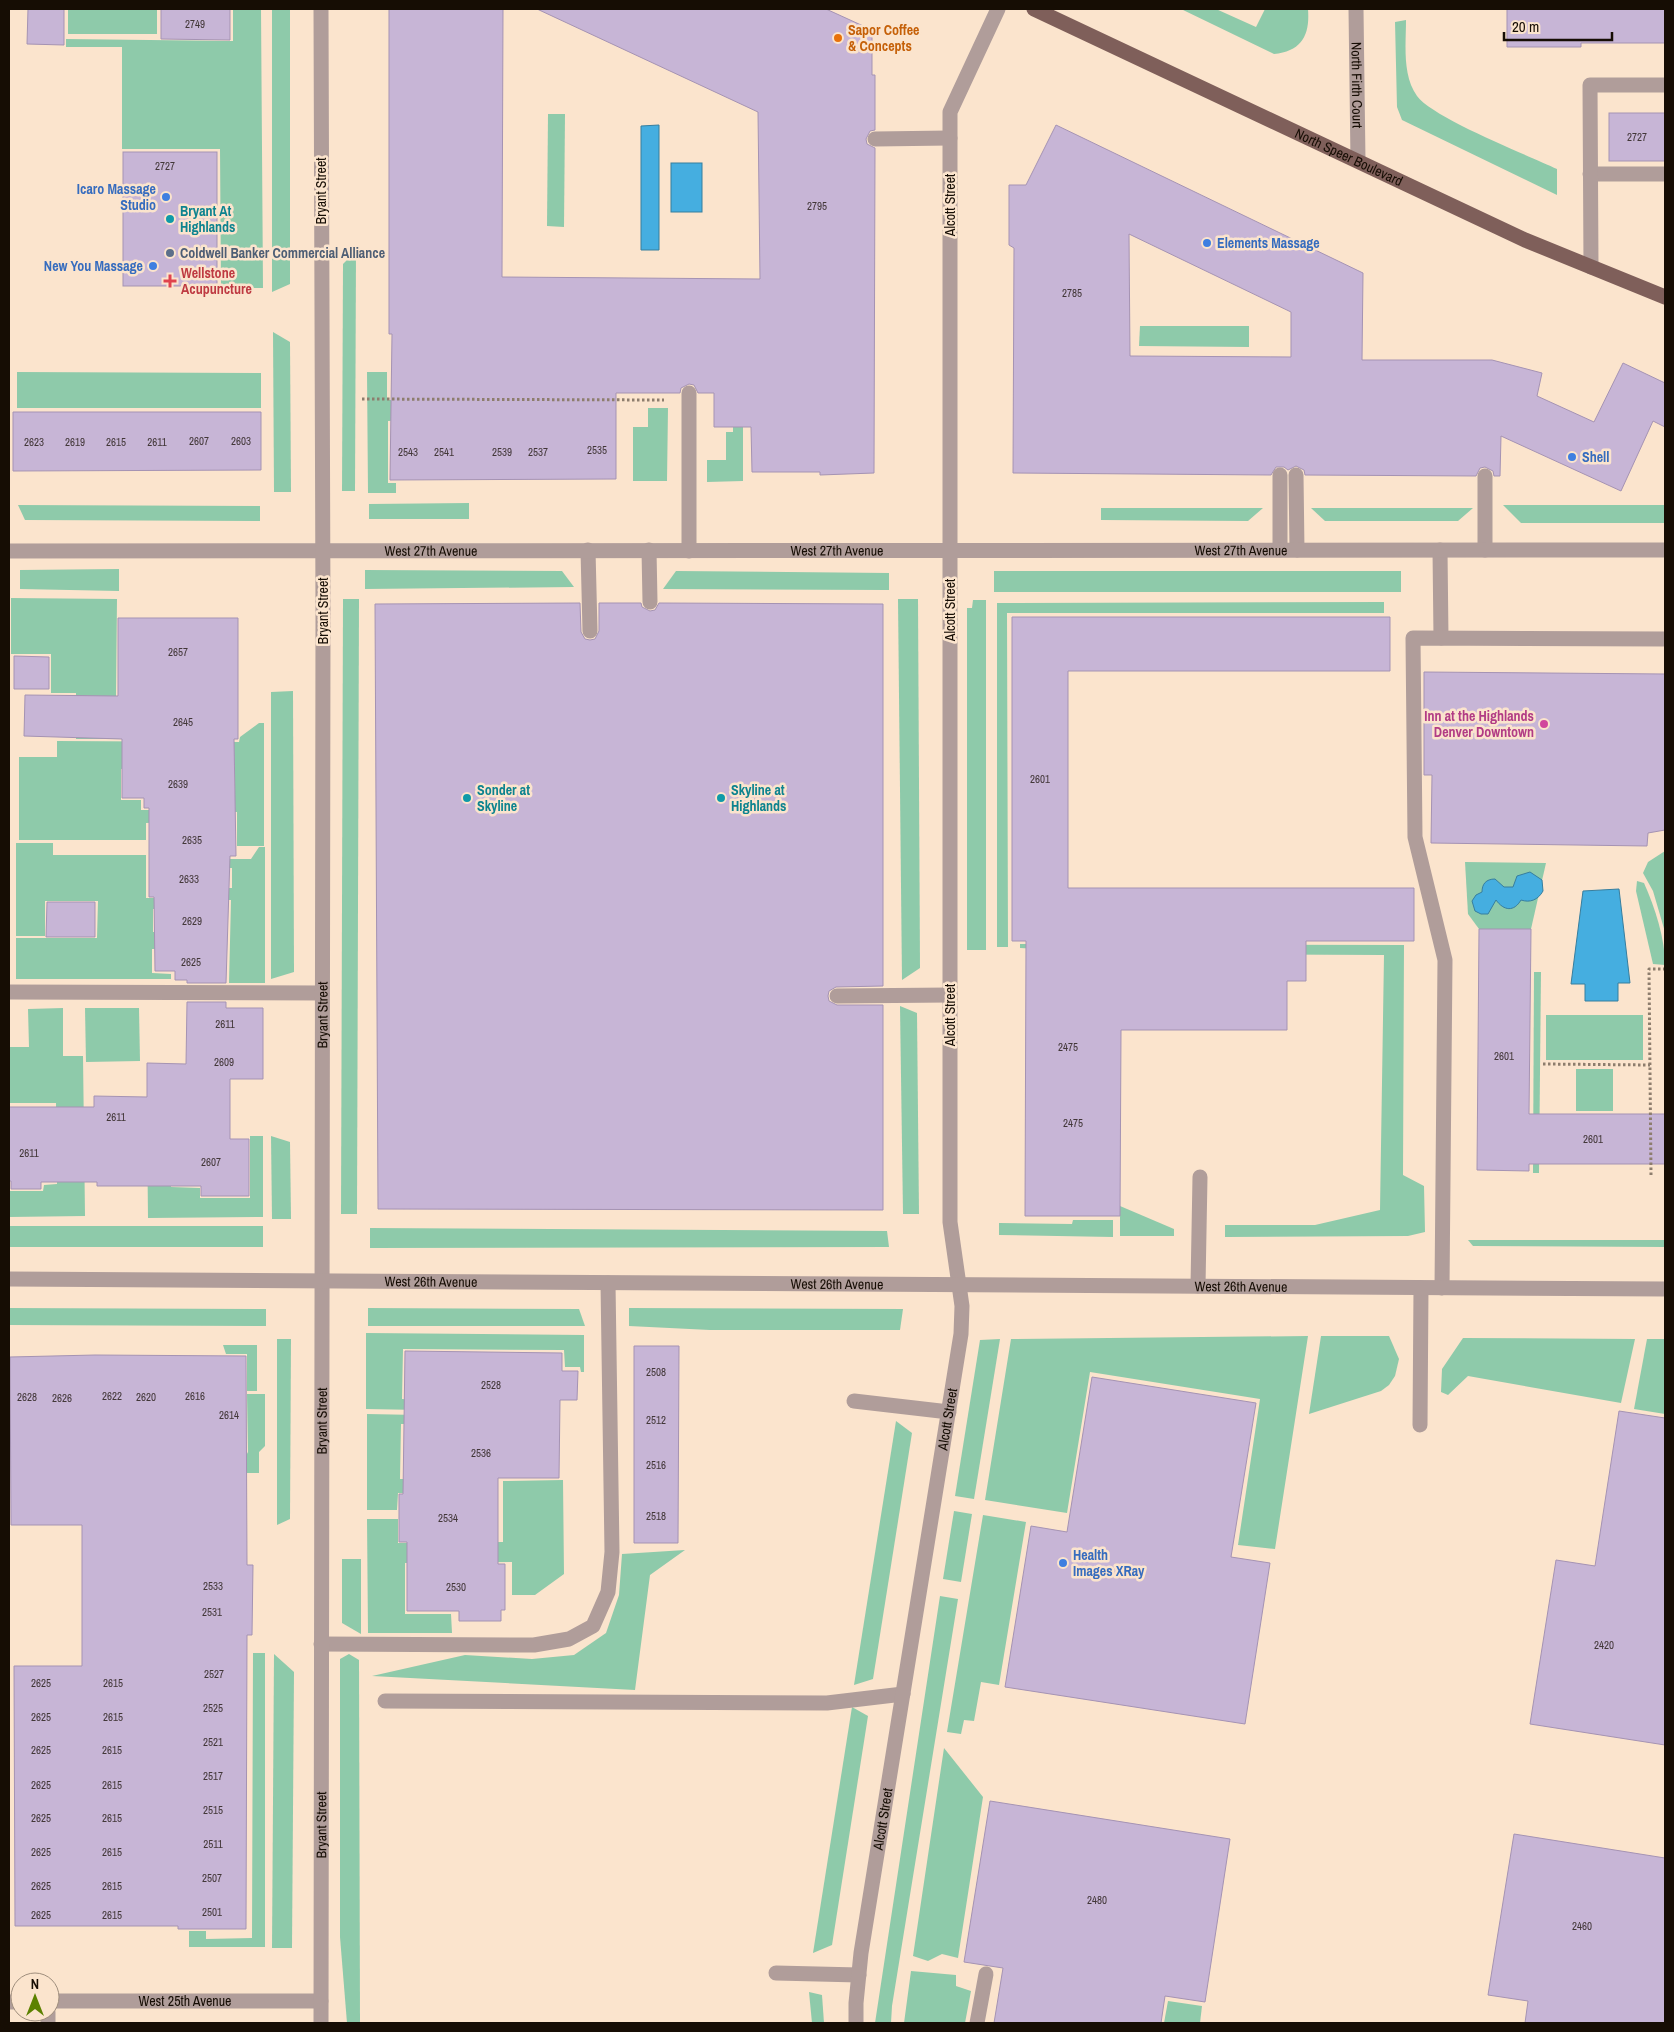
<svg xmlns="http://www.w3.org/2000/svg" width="1674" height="2032" viewBox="0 0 1674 2032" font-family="'Archivo Narrow',sans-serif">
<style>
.green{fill:#8ecaaa}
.water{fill:#45aee0;stroke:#377e9e}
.building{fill:#c7b5d6;stroke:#a593b3;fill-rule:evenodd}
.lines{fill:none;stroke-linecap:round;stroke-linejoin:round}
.path{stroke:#8d7d6d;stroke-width:3;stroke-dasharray:2.5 2.5;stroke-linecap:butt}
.service{stroke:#b09d9a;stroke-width:15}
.minor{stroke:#b09d9a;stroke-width:15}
.tertiary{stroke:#b09d9a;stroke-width:15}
.primary{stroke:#7f5f5a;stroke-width:15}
.food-dot{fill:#e8710a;stroke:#fbe4cd;stroke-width:2}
.shop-dot{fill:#3f7fe0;stroke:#fbe4cd;stroke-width:2}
.culture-dot{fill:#0f9aa8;stroke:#fbe4cd;stroke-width:2}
.service-dot{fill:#5c6f8a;stroke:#fbe4cd;stroke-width:2}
.health-dot{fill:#e0444e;stroke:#fbe4cd;stroke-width:2}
.hotel-dot{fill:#d1479c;stroke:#fbe4cd;stroke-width:2}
.labels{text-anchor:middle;stroke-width:5;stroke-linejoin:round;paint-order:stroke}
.number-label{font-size:11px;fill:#423738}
.food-label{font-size:14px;font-weight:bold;fill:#c56008;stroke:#fbe4cd;text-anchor:start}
.street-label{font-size:14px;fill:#160d04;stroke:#fbe4cd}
.shop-label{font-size:14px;font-weight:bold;fill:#366cbe;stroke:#fbe4cd;text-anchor:start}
.culture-label{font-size:14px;font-weight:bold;fill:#0d838f;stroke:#fbe4cd;text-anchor:start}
.service-label{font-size:14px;font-weight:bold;fill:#4e5e75;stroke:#fbe4cd;text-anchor:start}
.health-label{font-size:14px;font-weight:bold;fill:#be3a42;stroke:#fbe4cd;text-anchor:start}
.hotel-label{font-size:14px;font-weight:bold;fill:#b23c85;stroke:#fbe4cd;text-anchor:end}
</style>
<rect width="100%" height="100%" fill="#fbe4cd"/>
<g class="green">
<rect x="68" y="9" width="89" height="25"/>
<polygon points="233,9 261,9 263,288 221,288 220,149 122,149 122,47 66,47 66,39 233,41"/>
<polygon points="272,9 290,9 290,284 272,292"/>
<path d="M1181 9H1216L1256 27 1265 9H1308C1310 35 1302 51 1274 54Z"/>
<path d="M1406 20C1406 44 1402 75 1417 96 1433 118 1527 155 1557 169V195L1402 120 1397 107 1395 22Z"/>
<polygon points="548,114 565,114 564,227 547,226"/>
<polygon points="356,251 355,491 342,491 343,264"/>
<polygon points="1140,326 1249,326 1249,347 1139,346"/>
<polygon points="273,332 290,342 291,492 274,492"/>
<polygon points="17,372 261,373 261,408 17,408"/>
<polygon points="367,372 387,372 387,400 411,400 411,420 388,421 388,483 396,483 396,493 368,493"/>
<polygon points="648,408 668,408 667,481 633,481 633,427 648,427"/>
<polygon points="733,409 743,409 743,481 707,482 707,460 726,460 726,432 733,432"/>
<polygon points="469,503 469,519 369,519 369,504"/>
<polygon points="18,505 260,506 260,521 25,520"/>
<polygon points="1503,505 1665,505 1665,523 1521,523"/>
<polygon points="1101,508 1263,508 1248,521 1101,520"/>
<polygon points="1311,508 1473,508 1458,521 1325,521"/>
<polygon points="119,569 119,591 20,589 20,570"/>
<polygon points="365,570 562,571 574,587 365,589"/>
<polygon points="676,571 889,573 889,590 663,589"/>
<rect x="994" y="571" width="407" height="21"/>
<polygon points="11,598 117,599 116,696 99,708 120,739 76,739 76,693 51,693 51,654 11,654"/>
<polygon points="343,599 359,599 357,1214 341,1214"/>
<polygon points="898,599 918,599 920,968 902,980"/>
<polygon points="973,600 986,600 986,950 967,950 967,608 972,608"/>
<polygon points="1384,602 1384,613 1007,613 1008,947 997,947 997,603"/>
<polygon points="293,691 294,972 271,979 271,692"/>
<polygon points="259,723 264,723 264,846 237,846 237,812 228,812 230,797 235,797 235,765 121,769 121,800 141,800 141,810 174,810 174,822 146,823 146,840 19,840 19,757 57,757 57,741 239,742 240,737"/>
<polygon points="16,843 53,843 53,855 146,855 146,898 171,898 171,909 153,909 153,932 171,932 171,949 152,949 152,973 171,974 171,979 16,979 16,938 97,938 98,901 45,901 45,936 16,936"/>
<polygon points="259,847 265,847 265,983 229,983 231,900 222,900 222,888 232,888 232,868 223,868 223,859 251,859"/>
<polygon points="1665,851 1665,932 1653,891 1643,873 1648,862"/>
<polygon points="1465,862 1546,863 1531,929 1479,929 1468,914"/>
<path d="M1637 881 1644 883C1655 908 1665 938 1665 965L1653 964 1636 891Z"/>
<polygon points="1020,944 1404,945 1403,1175 1424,1186 1425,1232 1408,1236 1225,1237 1225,1225 1315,1225 1380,1210 1384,955 1138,954 1020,948"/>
<polygon points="1534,972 1541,972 1539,1173 1533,1173"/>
<polygon points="900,1006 917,1013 919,1214 903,1214"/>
<polygon points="63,1008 63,1056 83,1056 85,1216 9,1217 9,1191 43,1191 44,1185 57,1184 56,1103 9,1103 9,1047 29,1047 28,1009"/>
<polygon points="85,1008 139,1008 140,1061 86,1062"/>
<rect x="1546" y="1015" width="97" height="45"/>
<rect x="1576" y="1069" width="37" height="42"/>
<polygon points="147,1124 171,1124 171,1187 200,1188 200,1198 250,1198 250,1136 263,1136 263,1217 148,1218"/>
<polygon points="271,1136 290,1142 291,1219 272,1219"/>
<polygon points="1120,1206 1174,1229 1174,1236 1120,1236"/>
<polygon points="1073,1220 1113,1220 1113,1237 999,1235 999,1223 1072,1224"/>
<rect x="9" y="1226" width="254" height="21"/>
<polygon points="370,1228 887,1231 889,1247 370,1248"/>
<polygon points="1468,1240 1665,1240 1665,1247 1473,1246"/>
<polygon points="9,1308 266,1309 266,1326 9,1325"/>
<polygon points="368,1308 579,1309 585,1326 368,1326"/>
<polygon points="629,1308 903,1309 900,1330 710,1330 629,1326"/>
<polygon points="366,1333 584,1335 584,1372 581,1372 580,1367 565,1367 564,1350 403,1349 402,1399 420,1400 420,1410 366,1409"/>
<polygon points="1308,1336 1275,1549 1238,1545 1260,1399 1090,1372 1067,1513 985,1500 1011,1339"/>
<polygon points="1321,1336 1389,1336 1399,1359 1395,1376 1389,1385 1381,1391 1309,1414"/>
<polygon points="1463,1338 1635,1339 1621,1403 1468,1376 1448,1395 1441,1392 1442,1369"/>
<polygon points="277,1339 291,1339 290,1519 277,1525"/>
<polygon points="1000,1339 974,1499 955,1496 980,1340"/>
<polygon points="1647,1339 1665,1339 1665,1414 1634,1409"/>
<polygon points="223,1345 257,1345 257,1391 247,1391 247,1354 226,1354"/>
<polygon points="247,1394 265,1394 265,1446 259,1452 259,1473 247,1473 243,1468 243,1461 248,1452"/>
<polygon points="367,1414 418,1415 418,1424 401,1424 400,1479 498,1479 497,1493 398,1493 397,1510 367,1510"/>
<polygon points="896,1421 912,1433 873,1679 854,1685"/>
<polygon points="563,1480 564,1574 535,1595 512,1595 512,1562 405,1563 405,1614 451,1614 452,1633 368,1633 367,1519 398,1519 398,1543 503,1542 503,1481"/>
<polygon points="954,1511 972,1514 961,1582 943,1579"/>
<polygon points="983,1515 1026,1522 999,1685 981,1682 974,1721 964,1720 961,1734 947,1732"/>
<polygon points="685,1550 650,1575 635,1690 372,1676 465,1655 532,1659 574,1655 606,1633 619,1595 622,1554"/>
<polygon points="342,1559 361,1559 361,1634 342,1623"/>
<polygon points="940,1596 958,1599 892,2006 891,2023 875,2023"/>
<polygon points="253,1653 265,1653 265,1947 189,1947 189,1931 206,1931 206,1939 252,1938"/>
<polygon points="274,1654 294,1672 292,1948 272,1948"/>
<polygon points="349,1654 359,1660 360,2023 347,2023 340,1937 340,1659"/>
<polygon points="852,1707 868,1716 832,1945 813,1953"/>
<polygon points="944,1748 983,1797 958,1958 942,1954 928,1961 913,1956"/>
<polygon points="911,1971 956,1975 956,1986 971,1991 965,2023 904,2023"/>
<polygon points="809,1992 822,1995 824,2023 812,2023"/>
<polygon points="1168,2001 1202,2006 1200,2023 1164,2023"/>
</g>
<g class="water">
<polygon points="659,125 659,250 641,250 641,126"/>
<rect x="671" y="163" width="31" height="49"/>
<path d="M1530 872 1542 880 1543 891C1538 900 1530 903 1521 900 1514 912 1504 911 1496 900L1488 914H1481L1475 911 1472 901 1476 895 1482 892C1482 884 1486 879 1495 879L1504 887H1513L1517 876Z"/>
<polygon points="1619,889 1630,983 1618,983 1618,1001 1585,1001 1585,984 1571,984 1583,891"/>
</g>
<g class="building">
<polygon points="28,9 64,9 64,45 27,44"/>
<polygon points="161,9 230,9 230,40 161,39"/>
<polygon points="389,9 503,9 502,277 760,279 758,112 537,9 826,9 872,30 872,75 875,75 875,130 870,131 866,139 867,144 875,148 874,473 820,475 820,472 752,472 751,427 714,427 714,393 698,393 694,385 689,384 681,388 680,393 616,393 616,479 390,480 392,334 389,334"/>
<polygon points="1507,9 1665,9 1665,43 1581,43 1581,47 1507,47"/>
<rect x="1609" y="113" width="56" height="48"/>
<path d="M1056 125 1363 273 1362 360H1492L1542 373 1537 396 1594 422 1623 363 1665 383V427L1653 421 1621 491 1501 436 1500 476H1494L1493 471 1485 467 1480 468 1476 476 1305 475 1304 470 1296 466 1288 470 1284 467H1276L1271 475 1013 473 1014 248 1009 245V185H1026ZM1129 234 1291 312V357L1130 356Z"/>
<rect x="123" y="152" width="94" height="134"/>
<polygon points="13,412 261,412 261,470 13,471"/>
<polygon points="580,603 581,632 585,639 590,640 595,639 599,631 599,603 641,603 642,607 650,611 655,610 659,603 883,604 883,986 836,987 829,991 828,996 829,1001 837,1005 883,1005 883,1210 378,1209 375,604"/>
<polygon points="1012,617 1390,617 1390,671 1068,671 1068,888 1414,888 1414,941 1306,941 1306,981 1287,981 1287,1030 1121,1030 1120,1216 1025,1216 1026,941 1012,941"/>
<polygon points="118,618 238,618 238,739 234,739 236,856 230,856 226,983 187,983 187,980 175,980 175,971 155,971 154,897 149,897 149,808 144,808 144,798 122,798 122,739 24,736 25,695 118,696"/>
<polygon points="14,656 49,657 49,689 14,689"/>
<polygon points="1424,672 1665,674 1665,830 1648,833 1647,846 1431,843 1432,775 1424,775"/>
<polygon points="47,902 95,902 95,937 46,937"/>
<polygon points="1479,929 1531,929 1529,1114 1665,1114 1665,1164 1529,1164 1529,1171 1477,1170"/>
<polygon points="187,1002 226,1002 226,1008 263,1008 263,1079 230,1079 230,1139 249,1139 249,1196 201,1196 201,1186 97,1186 97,1182 41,1182 41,1189 11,1189 11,1181 9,1181 9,1107 94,1107 94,1096 147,1097 147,1063 186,1064"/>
<polygon points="634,1346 679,1346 678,1543 634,1543"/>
<polygon points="405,1351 562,1353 562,1371 578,1371 577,1400 560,1400 559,1478 498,1478 498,1564 505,1564 505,1610 501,1610 501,1621 459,1621 459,1611 407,1611 407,1542 399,1542 399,1494 403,1494"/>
<polygon points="95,1355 246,1356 247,1565 253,1565 252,1635 247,1635 246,1929 178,1929 178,1926 15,1926 14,1666 82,1666 82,1525 11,1525 10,1357"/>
<polygon points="1092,1377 1256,1403 1231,1557 1270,1563 1245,1724 1005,1687 1031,1526 1067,1532"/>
<polygon points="1619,1411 1665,1418 1665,1745 1530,1724 1556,1560 1595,1566"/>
<polygon points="990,1801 1230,1839 1205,2002 1165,1996 1161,2023 994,2023 1003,1968 964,1962"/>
<polygon points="1514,1834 1665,1858 1665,2023 1525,2023 1528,2001 1488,1995"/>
</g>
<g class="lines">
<g class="path">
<polyline points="362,399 664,400"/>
<polyline points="1543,1064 1650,1065"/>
<polyline points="1651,1175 1649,969 1665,969"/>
</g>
<g class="service">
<polyline points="875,139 950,138"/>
<polyline points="1590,174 1665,174"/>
<polyline points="1591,267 1590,85 1665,85"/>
<polyline points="1280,475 1280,550"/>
<polyline points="1296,475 1297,550"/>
<polyline points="1485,476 1485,550"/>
<polyline points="588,550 590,631"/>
<polyline points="649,550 650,602"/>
<polyline points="1440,550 1441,638"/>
<polyline points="689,551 689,393"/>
<polyline points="9,992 322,993"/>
<polyline points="837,996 950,995"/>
<polyline points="1198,1286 1200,1177"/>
<polyline points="1442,1288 1445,960 1415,837 1413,638 1665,639"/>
<polyline points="854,1401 949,1412"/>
<polyline points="1420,1425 1421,1288"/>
<polyline points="321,1644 534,1645 569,1639 593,1626 608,1592 612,1552 608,1283"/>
<polyline points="385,1701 827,1703 903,1694"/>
<polyline points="776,1973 859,1975"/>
<polyline points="48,2023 48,2012"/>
<polyline points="977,2023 986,1974"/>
</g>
<g class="minor">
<path id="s1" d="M1356 9 1358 161"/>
<path id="s2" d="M9 551 1665 550"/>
<path id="s3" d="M50 2001H321"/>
<polyline points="9,2002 20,2002"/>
<path id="s4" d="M321 2023 323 613 321 9"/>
<path id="s5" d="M856 2023V2003L861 1953 961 1334 962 1306 950 1222V112L998 9"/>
</g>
<path class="tertiary" id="s6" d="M9 1279 1665 1289"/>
<path class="primary" id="s7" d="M1034 9 1525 240 1665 297"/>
</g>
<circle class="food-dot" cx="838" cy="38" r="5"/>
<g class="shop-dot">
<circle cx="166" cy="197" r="5"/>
<circle cx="1207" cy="243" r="5"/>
<circle cx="153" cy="266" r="5"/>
<circle cx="1572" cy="457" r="5"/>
<circle cx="1063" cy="1563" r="5"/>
</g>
<g class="culture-dot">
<circle cx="170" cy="219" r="5"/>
<circle cx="467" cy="798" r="5"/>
<circle cx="721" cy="798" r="5"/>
</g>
<circle class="service-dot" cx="170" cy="253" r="5"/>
<path class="health-dot" d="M167.5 273.5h5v5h5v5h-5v5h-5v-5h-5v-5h5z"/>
<circle class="hotel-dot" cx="1544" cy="724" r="5"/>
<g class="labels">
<g class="number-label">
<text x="195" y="28">2749</text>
<text x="1637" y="141">2727</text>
<text x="165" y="170">2727</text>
<text x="817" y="210">2795</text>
<text x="1072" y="297">2785</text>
<text x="199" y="445">2607</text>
<text x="241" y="445">2603</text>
<text x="34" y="446">2623</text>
<text x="75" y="446">2619</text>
<text x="116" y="446">2615</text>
<text x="157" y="446">2611</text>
<text x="597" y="454">2535</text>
<text x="408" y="456">2543</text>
<text x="444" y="456">2541</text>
<text x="502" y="456">2539</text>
<text x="538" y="456">2537</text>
<text x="178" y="656">2657</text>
<text x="183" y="726">2645</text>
<text x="1040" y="783">2601</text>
<text x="178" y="788">2639</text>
<text x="192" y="844">2635</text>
<text x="189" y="883">2633</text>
<text x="192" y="925">2629</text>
<text x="191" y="966">2625</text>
<text x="225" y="1028">2611</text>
<text x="1068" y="1051">2475</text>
<text x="1504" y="1060">2601</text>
<text x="224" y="1066">2609</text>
<text x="116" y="1121">2611</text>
<text x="1073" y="1127">2475</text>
<text x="1593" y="1143">2601</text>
<text x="29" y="1157">2611</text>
<text x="211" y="1166">2607</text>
<text x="656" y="1376">2508</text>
<text x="491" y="1389">2528</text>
<text x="112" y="1400">2622</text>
<text x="195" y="1400">2616</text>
<text x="27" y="1401">2628</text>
<text x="146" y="1401">2620</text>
<text x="62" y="1402">2626</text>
<text x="229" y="1419">2614</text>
<text x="656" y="1424">2512</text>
<text x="481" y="1457">2536</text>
<text x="656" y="1469">2516</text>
<text x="656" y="1520">2518</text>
<text x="448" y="1522">2534</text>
<text x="213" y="1590">2533</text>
<text x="456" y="1591">2530</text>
<text x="212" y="1616">2531</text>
<text x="1604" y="1649">2420</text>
<text x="214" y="1678">2527</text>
<text x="41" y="1687">2625</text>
<text x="113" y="1687">2615</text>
<text x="213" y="1712">2525</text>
<text x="41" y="1721">2625</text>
<text x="113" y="1721">2615</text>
<text x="213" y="1746">2521</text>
<text x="41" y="1754">2625</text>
<text x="112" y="1754">2615</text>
<text x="213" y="1780">2517</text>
<text x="41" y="1789">2625</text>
<text x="112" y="1789">2615</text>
<text x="213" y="1814">2515</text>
<text x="41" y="1822">2625</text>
<text x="112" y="1822">2615</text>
<text x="213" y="1848">2511</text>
<text x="41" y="1856">2625</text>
<text x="112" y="1856">2615</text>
<text x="212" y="1882">2507</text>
<text x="41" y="1890">2625</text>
<text x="112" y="1890">2615</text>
<text x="1097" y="1904">2480</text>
<text x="212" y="1916">2501</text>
<text x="41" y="1919">2625</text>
<text x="112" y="1919">2615</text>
<text x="1582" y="1930">2460</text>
</g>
<g class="food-label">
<text x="848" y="35">Sapor Coffee<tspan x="848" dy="16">&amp; Concepts</tspan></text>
</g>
<g class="street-label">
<text dy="5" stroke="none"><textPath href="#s1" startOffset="76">North Firth Court</textPath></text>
<text dy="5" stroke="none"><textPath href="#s7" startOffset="348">North Speer Boulevard</textPath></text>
<text transform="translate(321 191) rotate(-90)" y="5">Bryant Street</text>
<text transform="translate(950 205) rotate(-90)" y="5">Alcott Street</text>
<text dy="5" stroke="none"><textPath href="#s2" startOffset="1232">West 27th Avenue</textPath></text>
<text dy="5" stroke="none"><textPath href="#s2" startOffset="422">West 27th Avenue</textPath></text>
<text dy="5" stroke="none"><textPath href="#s2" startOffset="828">West 27th Avenue</textPath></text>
<text transform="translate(950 610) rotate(-90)" y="5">Alcott Street</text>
<text transform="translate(323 611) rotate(-90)" y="5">Bryant Street</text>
<text transform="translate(950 1015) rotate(-90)" y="5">Alcott Street</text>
<text dy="5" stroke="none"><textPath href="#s4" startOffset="1008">Bryant Street</textPath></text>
<text dy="5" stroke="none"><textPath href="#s6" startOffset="422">West 26th Avenue</textPath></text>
<text dy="5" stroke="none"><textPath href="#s6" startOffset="828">West 26th Avenue</textPath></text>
<text dy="5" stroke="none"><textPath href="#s6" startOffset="1232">West 26th Avenue</textPath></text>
<text dy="5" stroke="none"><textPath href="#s5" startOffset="611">Alcott Street</textPath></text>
<text dy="5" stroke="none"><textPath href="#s4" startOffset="602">Bryant Street</textPath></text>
<text dy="5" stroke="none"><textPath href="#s5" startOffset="206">Alcott Street</textPath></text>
<text dy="5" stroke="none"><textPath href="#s4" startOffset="198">Bryant Street</textPath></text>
<text dy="5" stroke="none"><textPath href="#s3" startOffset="135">West 25th Avenue</textPath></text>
</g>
<g class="shop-label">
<text x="156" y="194" text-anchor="end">Icaro Massage<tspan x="156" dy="16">Studio</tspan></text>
<text x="1217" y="248">Elements Massage</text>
<text x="143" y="271" text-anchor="end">New You Massage</text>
<text x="1582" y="462">Shell</text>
<text x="1073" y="1560">Health<tspan x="1073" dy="16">Images XRay</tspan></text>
</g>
<g class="culture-label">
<text x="180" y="216">Bryant At<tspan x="180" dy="16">Highlands</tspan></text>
<text x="477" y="795">Sonder at<tspan x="477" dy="16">Skyline</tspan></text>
<text x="731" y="795">Skyline at<tspan x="731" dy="16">Highlands</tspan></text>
</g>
<g class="service-label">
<text x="180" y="258">Coldwell Banker Commercial Alliance</text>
</g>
<g class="health-label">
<text x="181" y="278">Wellstone<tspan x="181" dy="16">Acupuncture</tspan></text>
</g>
<g class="hotel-label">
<text x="1534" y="721">Inn at the Highlands<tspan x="1534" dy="16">Denver Downtown</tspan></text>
</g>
</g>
<rect width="1674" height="2032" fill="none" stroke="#160d04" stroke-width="20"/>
<g transform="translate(35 1997)"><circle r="24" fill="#fbe4cd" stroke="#9f8e7d"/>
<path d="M0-4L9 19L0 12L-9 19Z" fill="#5c8100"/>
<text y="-8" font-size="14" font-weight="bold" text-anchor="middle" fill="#160d04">N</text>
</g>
<path d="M1504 32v8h108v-8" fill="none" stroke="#160d04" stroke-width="2.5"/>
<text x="1512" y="32" font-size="15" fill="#160d04" stroke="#fbe4cd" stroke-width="4" paint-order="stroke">20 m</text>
</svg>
